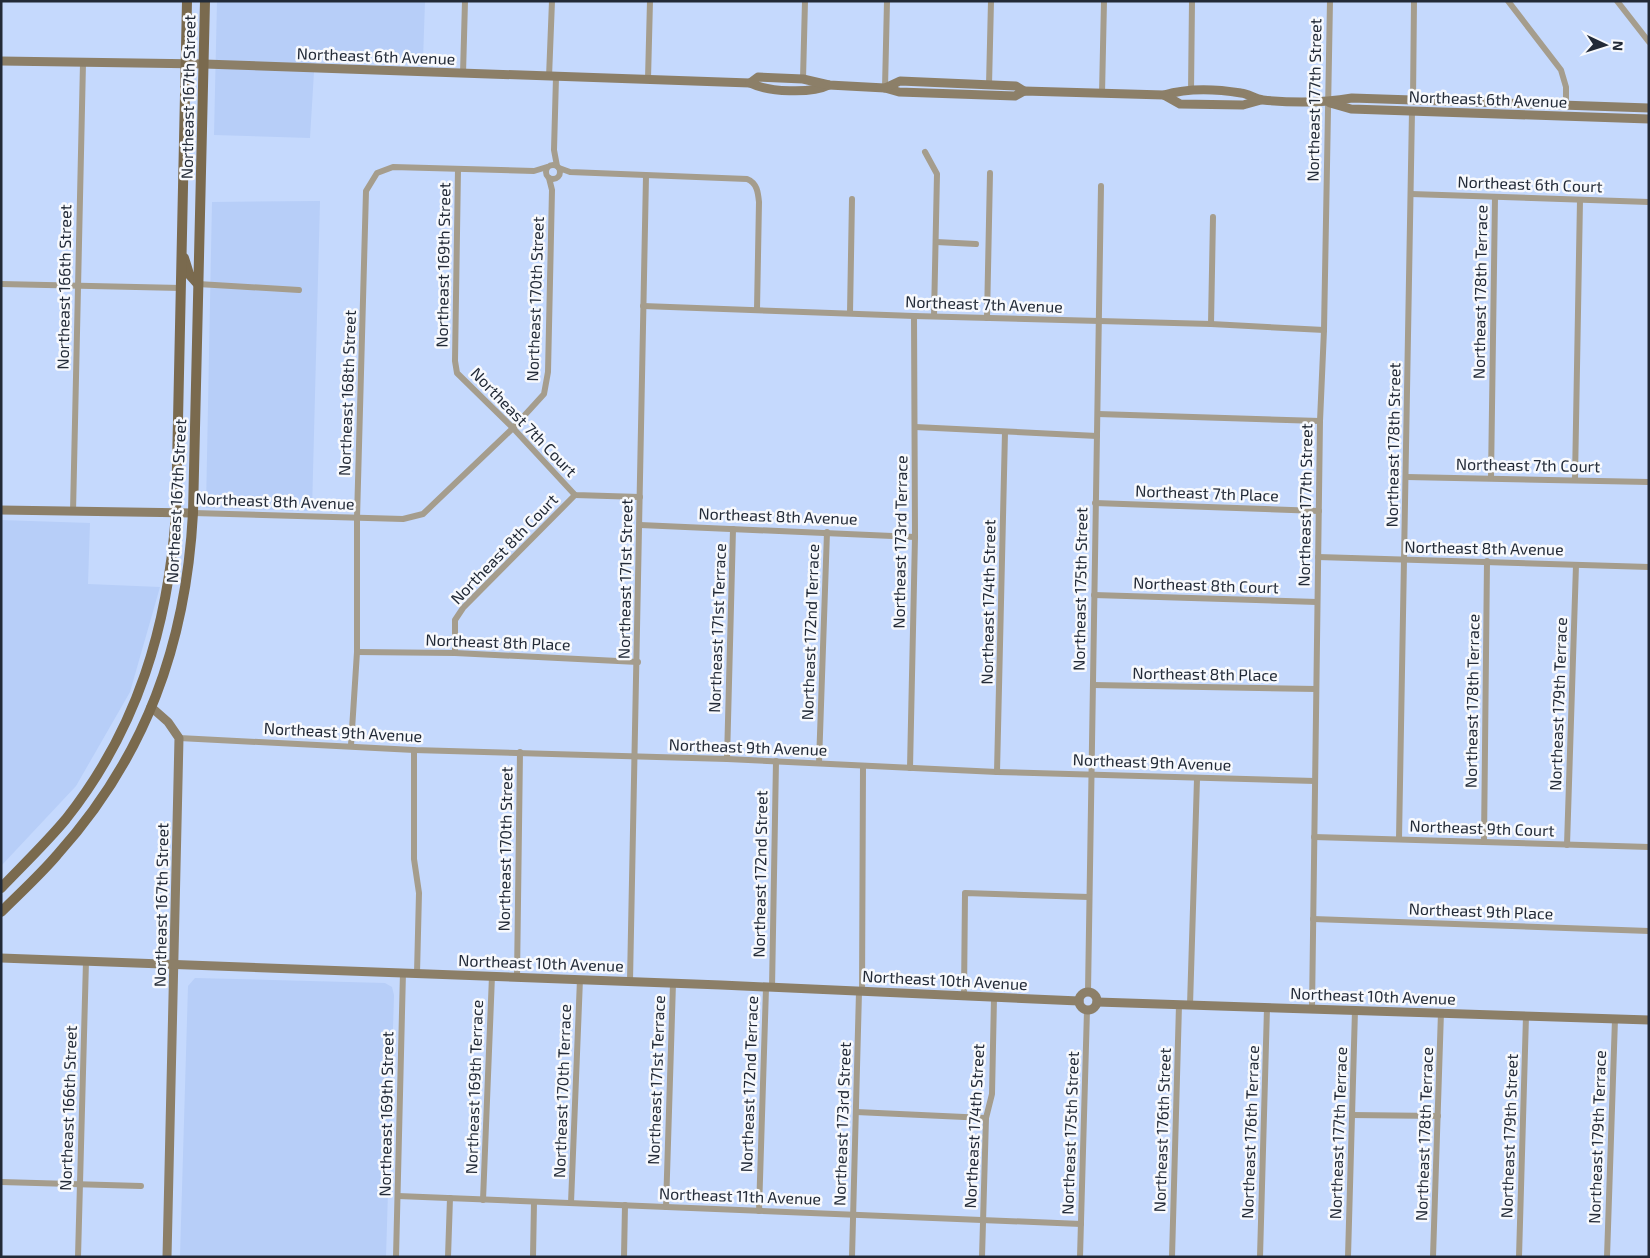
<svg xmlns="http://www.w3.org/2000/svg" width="1650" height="1258" viewBox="0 0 1650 1258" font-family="'Exo 2',sans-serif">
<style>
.built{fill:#b7cef8}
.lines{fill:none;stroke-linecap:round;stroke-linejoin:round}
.street{stroke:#a59d8d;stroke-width:6}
.secondary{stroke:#8c7f68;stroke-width:9}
.primary{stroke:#7a6a4e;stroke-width:10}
.labels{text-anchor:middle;stroke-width:5;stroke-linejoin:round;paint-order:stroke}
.street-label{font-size:16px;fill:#222a37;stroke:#f7f9fd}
</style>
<rect width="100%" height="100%" fill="#c5d9fd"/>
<g class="built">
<polygon points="217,1 425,1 423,60 315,55 310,138 214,135"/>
<polygon points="320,201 312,511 206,508 212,202"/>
<polygon points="1,520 90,523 88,584 160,587 130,692 76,786 1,866"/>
<polygon points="195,978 385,983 392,987 394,995 386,1257 180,1257 188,986"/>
</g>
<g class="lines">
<g class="street">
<polyline points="1508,1 1561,70 1566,87 1566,105"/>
<polyline points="1617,1 1649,42"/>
<polyline points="463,74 465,1"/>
<polyline points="549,77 552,1"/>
<polyline points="556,77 554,150 557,166"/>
<polyline points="648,79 650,1"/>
<polyline points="803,79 805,1"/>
<polyline points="989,85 991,1"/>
<polyline points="885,88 887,1"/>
<polyline points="1191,91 1192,1"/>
<polyline points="1102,94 1104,1"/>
<polyline points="1413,100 1414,1"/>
<polyline points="925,152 937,174 934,316"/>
<circle cx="553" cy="172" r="7"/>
<path d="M559 168 570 172 747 179C757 183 758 192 759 202L757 309"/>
<polyline points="458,169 455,361 457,373 513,428 575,495 640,497"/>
<polyline points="1411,194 1649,202"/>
<polyline points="936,242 976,244"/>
<polyline points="1,284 181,288"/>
<polyline points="198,284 299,290"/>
<polyline points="643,306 914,316 1211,324 1324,330"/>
<polyline points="850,313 852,199"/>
<polyline points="987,318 990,173"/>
<polyline points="1211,324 1213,217"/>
<polyline points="1098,414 1320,421"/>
<polyline points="915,427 1097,436"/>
<polyline points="1407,477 1649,482"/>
<polyline points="1491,478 1495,197"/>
<polyline points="1575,479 1580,200"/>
<polyline points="1095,503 1319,511"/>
<polyline points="73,512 83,63"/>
<polyline points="193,513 403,519 423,514 513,428 544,394 548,372 552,190 549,178"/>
<polyline points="640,525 915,537"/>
<polyline points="1318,557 1649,567"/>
<polyline points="1094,595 1317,602"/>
<polyline points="357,652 455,653 638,662"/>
<polyline points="455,653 455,620 463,608 575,495"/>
<polyline points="1093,685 1316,689"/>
<polyline points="179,738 414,750 727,759 997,772 1315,781"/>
<polyline points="351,745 357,652 357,518 366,191 377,173 393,167 534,171 547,167"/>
<polyline points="414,750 414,859 419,893 417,973"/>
<polyline points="727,759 733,529"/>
<polyline points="819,763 827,532"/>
<polyline points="910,768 915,537 914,316"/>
<polyline points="997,772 1005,432"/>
<polyline points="1314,837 1649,847"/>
<polyline points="1399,839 1412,111"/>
<polyline points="1484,842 1487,561"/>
<polyline points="1567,845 1576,565"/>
<polyline points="1313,919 1649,931"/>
<polyline points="517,977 520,752"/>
<polyline points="630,981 646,176"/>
<polyline points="772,988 776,761"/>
<polyline points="862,992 863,766"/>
<polyline points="1088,992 1101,186"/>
<polyline points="964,996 965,893 1089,897"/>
<polyline points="1190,1005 1197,779"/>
<polyline points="1312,1009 1320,421 1324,330 1330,1"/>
<polyline points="856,1112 986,1118"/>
<polyline points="1352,1115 1438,1116"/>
<polyline points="1,1182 141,1186"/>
<polyline points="398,1196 1081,1224"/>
<polyline points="483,1200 492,976"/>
<polyline points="571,1203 580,979"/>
<polyline points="666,1207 673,983"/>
<polyline points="759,1211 766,988"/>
<polyline points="78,1257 86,961"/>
<polyline points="396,1257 403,972"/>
<polyline points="448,1257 450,1198"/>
<polyline points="533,1257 534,1202"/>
<polyline points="624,1257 625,1205"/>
<polyline points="852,1257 859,992"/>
<polyline points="982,1257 986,1118 992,1094 994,998"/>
<polyline points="1080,1257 1087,1010"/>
<polyline points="1172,1257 1179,1005"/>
<polyline points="1260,1257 1267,1008"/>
<polyline points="1348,1257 1355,1010"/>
<polyline points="1433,1257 1441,1012"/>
<polyline points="1519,1257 1526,1016"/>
<polyline points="1607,1257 1615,1019"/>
</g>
<g class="secondary">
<path d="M1 61 204 64 750 83C768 92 811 94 829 85"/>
<path d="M750 83 758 77 803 79 829 85 885 88 899 92 1015 96 1024 91 1164 95C1187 88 1217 89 1241 93 1249 94 1255 99 1263 100 1292 103 1323 103 1352 98L1649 108"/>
<polyline points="885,88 900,81 1016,86 1024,91"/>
<polyline points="1164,95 1180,104 1243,105 1261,100"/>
<polyline points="1330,103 1351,109 1649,119"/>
<polyline points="1,510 193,513"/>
<polyline points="151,707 168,722 179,738 167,1257"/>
<polyline points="1,958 721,985 1079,1001"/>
<circle cx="1088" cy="1001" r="9"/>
<polyline points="1097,1002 1649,1020"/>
</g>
<g class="primary">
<polyline points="184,258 189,274 198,284"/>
<path d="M1 888C23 865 46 843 66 819 138 728 168 626 176 513L187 1"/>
<path d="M1 912C20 893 40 875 57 855 146 756 186 644 193 513L205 1"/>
</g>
</g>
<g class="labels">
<g class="street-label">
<text transform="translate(376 56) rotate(2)" y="6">Northeast 6th Avenue</text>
<text transform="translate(188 97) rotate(-89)" y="6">Northeast 167th Street</text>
<text transform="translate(1488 99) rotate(2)" y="6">Northeast 6th Avenue</text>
<text transform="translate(1314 100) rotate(-89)" y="6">Northeast 177th Street</text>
<text transform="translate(1530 184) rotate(2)" y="6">Northeast 6th Court</text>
<text transform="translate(443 265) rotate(-89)" y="6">Northeast 169th Street</text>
<text transform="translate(64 287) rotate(-89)" y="6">Northeast 166th Street</text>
<text transform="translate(1480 292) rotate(-89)" y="6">Northeast 178th Terrace</text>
<text transform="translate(535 299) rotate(-88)" y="6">Northeast 170th Street</text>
<text transform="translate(984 304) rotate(2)" y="6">Northeast 7th Avenue</text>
<text transform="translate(347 393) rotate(-88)" y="6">Northeast 168th Street</text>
<text transform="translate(524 422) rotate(46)" y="6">Northeast 7th Court</text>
<text transform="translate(1393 445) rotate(-89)" y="6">Northeast 178th Street</text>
<text transform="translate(1528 465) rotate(1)" y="6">Northeast 7th Court</text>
<text transform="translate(1207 493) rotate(2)" y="6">Northeast 7th Place</text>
<text transform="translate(176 501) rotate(-87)" y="6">Northeast 167th Street</text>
<text transform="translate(275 501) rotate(2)" y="6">Northeast 8th Avenue</text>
<text transform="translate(1305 505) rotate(-89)" y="6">Northeast 177th Street</text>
<text transform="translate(778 516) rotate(2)" y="6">Northeast 8th Avenue</text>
<text transform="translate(900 542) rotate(-89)" y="6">Northeast 173rd Terrace</text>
<text transform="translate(1484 548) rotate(1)" y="6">Northeast 8th Avenue</text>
<text transform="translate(504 549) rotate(-46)" y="6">Northeast 8th Court</text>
<text transform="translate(625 579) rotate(-89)" y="6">Northeast 171st Street</text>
<text transform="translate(1206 585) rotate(2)" y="6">Northeast 8th Court</text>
<text transform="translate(1080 589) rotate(-89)" y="6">Northeast 175th Street</text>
<text transform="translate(988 602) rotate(-89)" y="6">Northeast 174th Street</text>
<text transform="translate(717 628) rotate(-88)" y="6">Northeast 171st Terrace</text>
<text transform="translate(810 632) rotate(-88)" y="6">Northeast 172nd Terrace</text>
<text transform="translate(498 642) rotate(2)" y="6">Northeast 8th Place</text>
<text transform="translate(1205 674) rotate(1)" y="6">Northeast 8th Place</text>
<text transform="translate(1472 701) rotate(-89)" y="6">Northeast 178th Terrace</text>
<text transform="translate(1558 704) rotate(-88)" y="6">Northeast 179th Terrace</text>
<text transform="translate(343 732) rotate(3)" y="6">Northeast 9th Avenue</text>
<text transform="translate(748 747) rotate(2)" y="6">Northeast 9th Avenue</text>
<text transform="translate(1152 762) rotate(2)" y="6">Northeast 9th Avenue</text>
<text transform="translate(1482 828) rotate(2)" y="6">Northeast 9th Court</text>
<text transform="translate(505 849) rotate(-89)" y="6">Northeast 170th Street</text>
<text transform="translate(760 874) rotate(-89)" y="6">Northeast 172nd Street</text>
<text transform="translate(161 905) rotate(-89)" y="6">Northeast 167th Street</text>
<text transform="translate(1481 911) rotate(2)" y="6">Northeast 9th Place</text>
<text transform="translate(541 963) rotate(2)" y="6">Northeast 10th Avenue</text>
<text transform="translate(945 980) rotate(3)" y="6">Northeast 10th Avenue</text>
<text transform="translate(1373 996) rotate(2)" y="6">Northeast 10th Avenue</text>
<text transform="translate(656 1080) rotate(-88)" y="6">Northeast 171st Terrace</text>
<text transform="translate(749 1084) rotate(-88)" y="6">Northeast 172nd Terrace</text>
<text transform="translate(474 1087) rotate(-88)" y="6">Northeast 169th Terrace</text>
<text transform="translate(562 1091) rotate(-88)" y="6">Northeast 170th Terrace</text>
<text transform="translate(68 1108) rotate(-88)" y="6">Northeast 166th Street</text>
<text transform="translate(386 1114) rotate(-89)" y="6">Northeast 169th Street</text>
<text transform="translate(842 1124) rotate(-88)" y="6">Northeast 173rd Street</text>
<text transform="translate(974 1126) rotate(-87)" y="6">Northeast 174th Street</text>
<text transform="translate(1162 1130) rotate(-88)" y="6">Northeast 176th Street</text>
<text transform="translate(1250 1132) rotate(-88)" y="6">Northeast 176th Terrace</text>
<text transform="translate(1070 1133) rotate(-88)" y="6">Northeast 175th Street</text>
<text transform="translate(1338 1133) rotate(-88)" y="6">Northeast 177th Terrace</text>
<text transform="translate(1424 1134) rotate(-88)" y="6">Northeast 178th Terrace</text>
<text transform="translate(1509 1136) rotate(-88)" y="6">Northeast 179th Street</text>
<text transform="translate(1597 1137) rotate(-88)" y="6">Northeast 179th Terrace</text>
<text transform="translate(740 1196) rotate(2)" y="6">Northeast 11th Avenue</text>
</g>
</g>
<rect width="1650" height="1258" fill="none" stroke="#222a37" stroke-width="5"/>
<g transform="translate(1605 45) rotate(94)" stroke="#f7f9fd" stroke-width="4" paint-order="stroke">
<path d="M0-4L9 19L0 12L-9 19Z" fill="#222a37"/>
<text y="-8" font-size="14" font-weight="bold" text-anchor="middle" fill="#222a37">N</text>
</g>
</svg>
